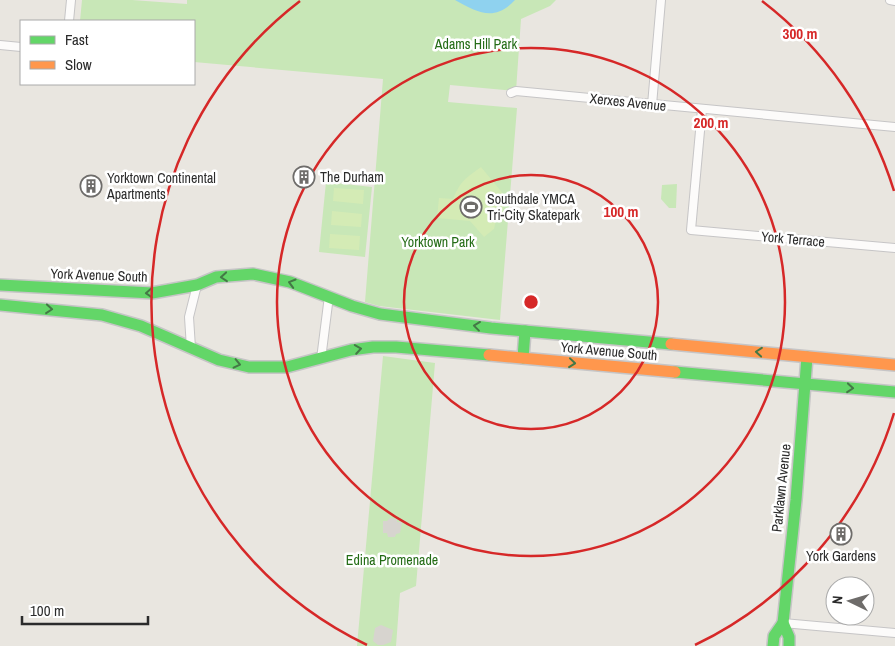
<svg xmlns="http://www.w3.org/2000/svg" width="895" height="646" viewBox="0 0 895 646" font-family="'Archivo Narrow',sans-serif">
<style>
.green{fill:#c8e7b7}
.pitch{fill:#d4ebb5}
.plaza{fill:#d7d4cf}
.water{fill:#8fd2ef}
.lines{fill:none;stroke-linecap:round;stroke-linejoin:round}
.street-casing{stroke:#c6c5c6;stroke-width:10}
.fast-casing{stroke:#c6c5c6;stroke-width:14}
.slow-casing{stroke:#c6c5c6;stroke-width:14}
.street{stroke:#fcfbfa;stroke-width:8}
.fast{stroke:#63d668;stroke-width:11}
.slow{stroke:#ff974d;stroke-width:11}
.oneway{stroke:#447846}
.ring{fill:none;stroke:#d62828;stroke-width:2.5}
.labels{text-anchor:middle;stroke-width:5;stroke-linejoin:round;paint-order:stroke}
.park-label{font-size:14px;fill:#246c16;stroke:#fff}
.street-label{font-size:14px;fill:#2b2b2b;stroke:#fff}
.poi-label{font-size:14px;fill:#2b2b2b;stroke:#fff;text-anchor:start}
.centre{fill:#d62828;stroke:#fff;stroke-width:2.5}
.ring-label{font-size:15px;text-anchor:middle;font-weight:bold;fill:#d62828;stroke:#fff;stroke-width:5;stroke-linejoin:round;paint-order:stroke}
</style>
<rect width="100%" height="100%" fill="#e9e6e0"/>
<g class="green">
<polygon points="82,0 132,0 187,4 187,0 556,0 550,6 521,19 516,91 450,85 448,102 517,108 500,320 379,306 365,302 383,79 194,62 194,21 80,21"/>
<polygon points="326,182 372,187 365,257 319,252"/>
<polygon points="677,184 676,208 669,208 661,199 662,185"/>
<polygon points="383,356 435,363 416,586 400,593 396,646 357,646"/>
</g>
<g class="pitch">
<path d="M481 167 505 196 502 214 496 220 494 229 484 237 470 221 437 218 439 198 453 199C461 180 466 178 481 167Z"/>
<polygon points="334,188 364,190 363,204 333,201"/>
<polygon points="332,211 362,214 361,227 331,225"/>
<polygon points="330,234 360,236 359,250 329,248"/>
</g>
<g class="plaza">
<polygon points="390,518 397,519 397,522 402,522 400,533 396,534 395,537 388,537 387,533 383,533 383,521 387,521"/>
<polygon points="381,625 393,630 391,642 383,645 378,645 373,641 375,628"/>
</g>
<path class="water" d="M455 0H515C494 22 479 13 455 0Z"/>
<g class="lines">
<g class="street-casing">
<g id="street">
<polyline points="890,0 895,1"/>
<polyline points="69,21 71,0"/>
<polyline points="0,45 21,47"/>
<polyline points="511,93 516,91 895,127"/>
<polyline points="652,105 661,0"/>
<polyline points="702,109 691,230 895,248"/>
<polyline points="191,348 189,317 197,285"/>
<polyline points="321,359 329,296"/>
<polyline points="783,623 895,633"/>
</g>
</g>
<g class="fast-casing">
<g id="fast">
<polyline points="0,285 152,293 197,285 216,277 253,274 290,282 352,306 380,314 491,328 671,344"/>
<polyline points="0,305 102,315 141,326 219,360 249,367 287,367 351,350 373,347 396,347 489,355"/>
<polyline points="523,358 525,331"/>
<polyline points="675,372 895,392"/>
<polyline points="773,646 774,636 783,623"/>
<polyline points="789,646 789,637 783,623 796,500 807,357"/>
</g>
</g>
<g class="slow-casing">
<g id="slow">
<polyline points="671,344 895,365"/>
<polyline points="489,355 675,372"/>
</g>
</g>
<use href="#street" class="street"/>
<use href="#fast" class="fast"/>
<use href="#slow" class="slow"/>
</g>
<defs><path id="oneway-chevron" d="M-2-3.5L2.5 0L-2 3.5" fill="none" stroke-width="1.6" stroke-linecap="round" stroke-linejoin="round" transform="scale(1.25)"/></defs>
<g class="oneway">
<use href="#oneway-chevron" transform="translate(224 277) rotate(175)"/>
<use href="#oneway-chevron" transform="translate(292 283) rotate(-164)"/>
<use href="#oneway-chevron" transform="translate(149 293) rotate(177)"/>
<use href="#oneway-chevron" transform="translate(49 309) rotate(5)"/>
<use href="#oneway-chevron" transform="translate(477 326) rotate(-173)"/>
<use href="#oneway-chevron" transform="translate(358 349) rotate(-9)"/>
<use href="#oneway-chevron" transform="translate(759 352) rotate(-175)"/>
<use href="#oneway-chevron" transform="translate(572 363) rotate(6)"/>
<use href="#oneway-chevron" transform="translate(237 364) rotate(13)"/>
<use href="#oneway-chevron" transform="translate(850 388) rotate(5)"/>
</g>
<g class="ring">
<circle cx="531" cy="302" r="127"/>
<circle cx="531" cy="302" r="254"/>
<path d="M894 413A380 380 0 0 1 695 645M367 645A380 380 0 0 1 300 1M762 1A380 380 0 0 1 894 191"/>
</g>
<defs>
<g id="building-ring" transform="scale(1.125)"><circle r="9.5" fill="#fff" stroke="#6e6c6a" stroke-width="1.5"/><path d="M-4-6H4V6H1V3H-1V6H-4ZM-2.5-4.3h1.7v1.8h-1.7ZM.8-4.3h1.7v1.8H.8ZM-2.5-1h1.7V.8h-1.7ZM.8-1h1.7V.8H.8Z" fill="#6e6c6a"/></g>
<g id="stadium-ring" transform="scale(1.125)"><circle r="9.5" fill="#fff" stroke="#6e6c6a" stroke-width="1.5"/><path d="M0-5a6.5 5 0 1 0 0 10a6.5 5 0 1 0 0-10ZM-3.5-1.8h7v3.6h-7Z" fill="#6e6c6a"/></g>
</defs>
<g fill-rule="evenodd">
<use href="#building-ring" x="304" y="177"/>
<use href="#building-ring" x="91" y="186"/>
<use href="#stadium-ring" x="471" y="207"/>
<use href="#building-ring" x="841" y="534"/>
</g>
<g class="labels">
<g class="park-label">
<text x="476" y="49">Adams Hill Park</text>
<text x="438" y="247">Yorktown Park</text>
<text x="392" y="565">Edina Promenade</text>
</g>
<g class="street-label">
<text transform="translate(628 102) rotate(6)" y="5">Xerxes Avenue</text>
<text transform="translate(793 239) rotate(5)" y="5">York Terrace</text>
<text transform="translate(99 275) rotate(2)" y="5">York Avenue South</text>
<text transform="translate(609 351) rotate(5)" y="5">York Avenue South</text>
<text transform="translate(781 488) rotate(-84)" y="5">Parklawn Avenue</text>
</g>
<g class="poi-label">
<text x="320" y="182">The Durham</text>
<text x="107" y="183">Yorktown Continental<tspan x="107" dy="16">Apartments</tspan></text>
<text x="487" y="204">Southdale YMCA<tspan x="487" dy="16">Tri-City Skatepark</tspan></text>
<text x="841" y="561" text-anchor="middle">York Gardens</text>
</g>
</g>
<circle cx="531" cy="302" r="8" class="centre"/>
<g class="ring-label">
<text x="800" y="39">300 m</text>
<text x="711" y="128">200 m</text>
<text x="621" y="217">100 m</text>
</g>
<rect x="20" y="20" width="175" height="65" fill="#ffffff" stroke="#aaaaaa"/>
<rect x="30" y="36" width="25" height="8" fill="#63d668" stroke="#aaaaaa"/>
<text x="65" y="45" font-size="15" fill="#2b2b2b">Fast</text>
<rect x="30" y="61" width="25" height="8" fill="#ff974d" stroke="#aaaaaa"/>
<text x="65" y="70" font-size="15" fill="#2b2b2b">Slow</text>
<g transform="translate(850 601) rotate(275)"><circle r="24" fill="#ffffff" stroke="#aaaaaa"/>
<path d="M0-4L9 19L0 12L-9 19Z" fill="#6e6c6a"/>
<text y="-8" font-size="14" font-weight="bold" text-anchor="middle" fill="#2b2b2b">N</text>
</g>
<path d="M22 616v8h126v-8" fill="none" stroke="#2b2b2b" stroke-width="2.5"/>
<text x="30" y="616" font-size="15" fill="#2b2b2b" stroke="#ffffff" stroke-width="4" paint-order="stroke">100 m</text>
</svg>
